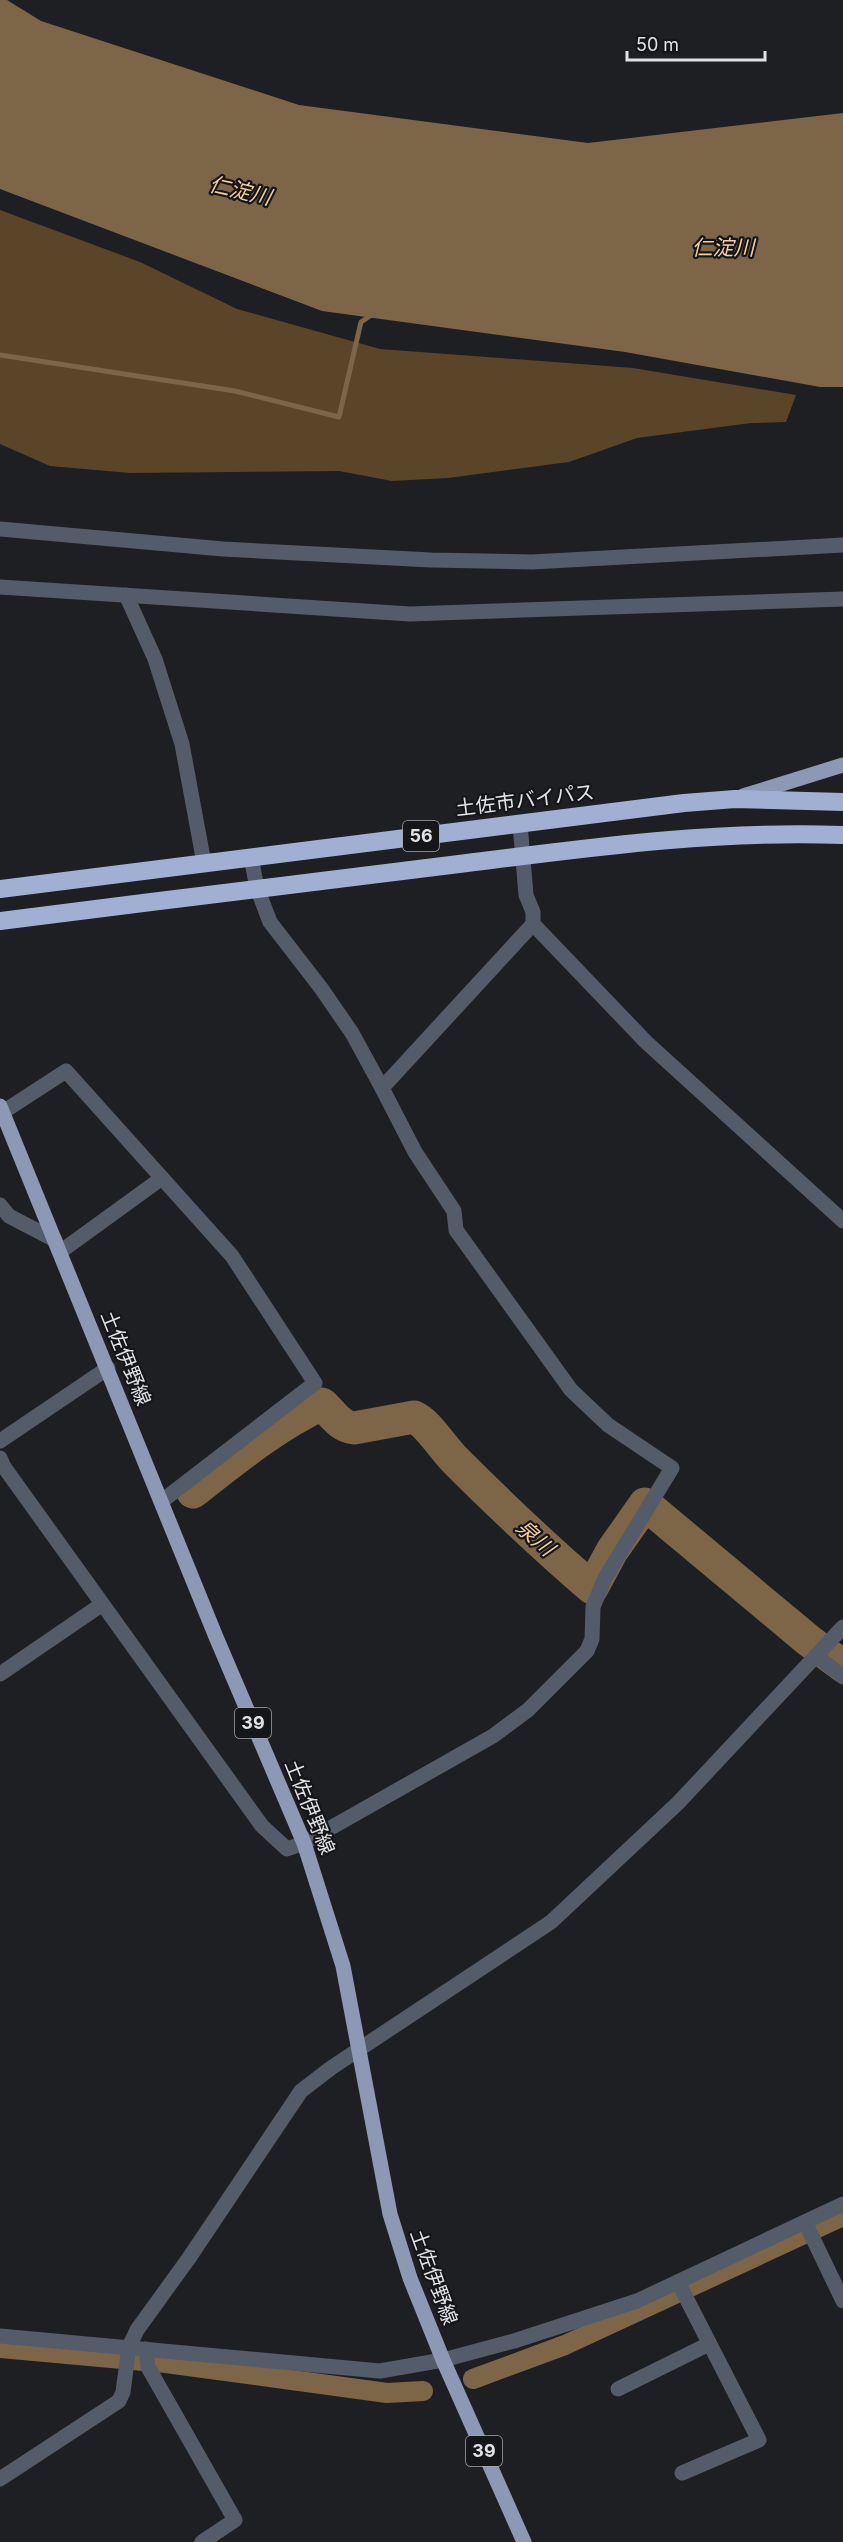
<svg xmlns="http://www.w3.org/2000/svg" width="843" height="2542" viewBox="0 0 843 2542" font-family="Inter,'Noto Sans JP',sans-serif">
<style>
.forest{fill:#5b4529}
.water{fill:#7d6548}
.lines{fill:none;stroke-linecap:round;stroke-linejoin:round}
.stream{stroke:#7d6548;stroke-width:5}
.canal{stroke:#7d6548;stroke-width:20}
.river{stroke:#7d6548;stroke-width:33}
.minor{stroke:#555c69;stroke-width:15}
.major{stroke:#8c98b4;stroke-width:15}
.highway{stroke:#a1b0d2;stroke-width:18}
.labels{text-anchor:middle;stroke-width:4.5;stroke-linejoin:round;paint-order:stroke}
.shield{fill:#151619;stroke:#a4a5a7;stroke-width:1.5}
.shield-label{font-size:18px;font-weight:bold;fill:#e1e2e4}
.street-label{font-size:20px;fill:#e1e2e4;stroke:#151619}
.water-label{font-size:21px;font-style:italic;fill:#f7cd99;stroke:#151619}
</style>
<rect width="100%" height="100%" fill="#1e1f22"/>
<polygon class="forest" points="0,210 140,262 237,309 380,349 633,368 796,395 786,422 751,423 637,438 569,462 448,478 392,481 339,471 130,473 50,466 0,444"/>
<polygon class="water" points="0,0 7,0 41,21 299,105 588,143 843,113 843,387 820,387 625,352 322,311 0,189"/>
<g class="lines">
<polyline class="stream" points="0,355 235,391 339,417 361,322 373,314"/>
<g class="canal">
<polyline points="0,2348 166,2363 387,2393 423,2391"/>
<polyline points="473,2379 565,2345 843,2216"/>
</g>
<path class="river" d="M193 1492C234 1460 275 1426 322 1404 333 1414 339 1426 354 1428L414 1417C428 1423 442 1447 455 1460 499 1504 544 1547 592 1588L612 1551 645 1504 808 1640 843 1666"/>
<g class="minor">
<polyline points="0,529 223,549 431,560 532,562 843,545"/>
<polyline points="0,587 410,614 843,599"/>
<polyline points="126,595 155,659 182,744 204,863"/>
<polyline points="520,824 526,895 533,912 533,924 646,1042 843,1221"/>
<polyline points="251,857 257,888 270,922 321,988 352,1033 382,1088 533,924"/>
<polyline points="3,1112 66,1071 232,1256 315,1383 162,1501"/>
<polyline points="0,1205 9,1216 55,1240"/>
<polyline points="60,1252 162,1178"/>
<polyline points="0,1441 108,1368"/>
<polyline points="0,1458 4,1467 262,1826 287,1849 304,1843 493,1736 528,1710 587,1651 592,1639 593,1607 605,1578 672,1468 608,1425 571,1390 456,1230 454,1211 415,1152 382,1088"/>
<polyline points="817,1656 843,1677"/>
<polyline points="0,1674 101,1605"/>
<polyline points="805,2222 843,2301"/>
<polyline points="678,2282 759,2440 682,2473"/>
<polyline points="0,2336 380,2371 443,2360 514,2341 637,2301 843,2204"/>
<polyline points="146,2349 148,2367 235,2520 202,2542"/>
<polyline points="618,2389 709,2344"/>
<polyline points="0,2479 119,2401 123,2392 129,2347 137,2330 189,2258 301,2091 331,2068 551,1922 678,1803 843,1627"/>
</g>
<g class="major">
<polyline points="743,796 843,765"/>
<polyline points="0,1106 216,1637 304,1843 343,1966 390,2214 410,2278 443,2360 524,2542"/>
</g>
<g class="highway">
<polyline points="0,889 684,803 735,799 843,802"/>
<path d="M0 921C153 902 306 882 459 864 587 848 714 830 843 835"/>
</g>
</g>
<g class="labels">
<g class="shield">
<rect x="403" y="821" width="36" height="30" rx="4.5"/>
<rect x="235" y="1708" width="36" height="30" rx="4.5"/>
<rect x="466" y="2436" width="36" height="30" rx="4.5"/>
</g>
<g class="shield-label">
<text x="421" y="842">56</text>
<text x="253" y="1729">39</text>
<text x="484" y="2457">39</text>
</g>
<g class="street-label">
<text transform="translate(525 800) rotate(-7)" y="7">土佐市バイパス</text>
<text transform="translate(126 1358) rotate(68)" y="7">土佐伊野線</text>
<text transform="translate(310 1807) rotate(68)" y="7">土佐伊野線</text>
<text transform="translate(434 2277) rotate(70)" y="7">土佐伊野線</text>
</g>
<g class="water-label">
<text transform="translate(240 191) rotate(13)" y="7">仁淀川</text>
<text x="723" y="255">仁淀川</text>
<text transform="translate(535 1538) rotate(41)" y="7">泉川</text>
</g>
</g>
<path d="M627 51v9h138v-9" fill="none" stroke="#e1e2e4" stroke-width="3"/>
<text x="636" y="51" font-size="18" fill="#e1e2e4" stroke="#151619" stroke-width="4.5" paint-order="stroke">50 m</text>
</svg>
